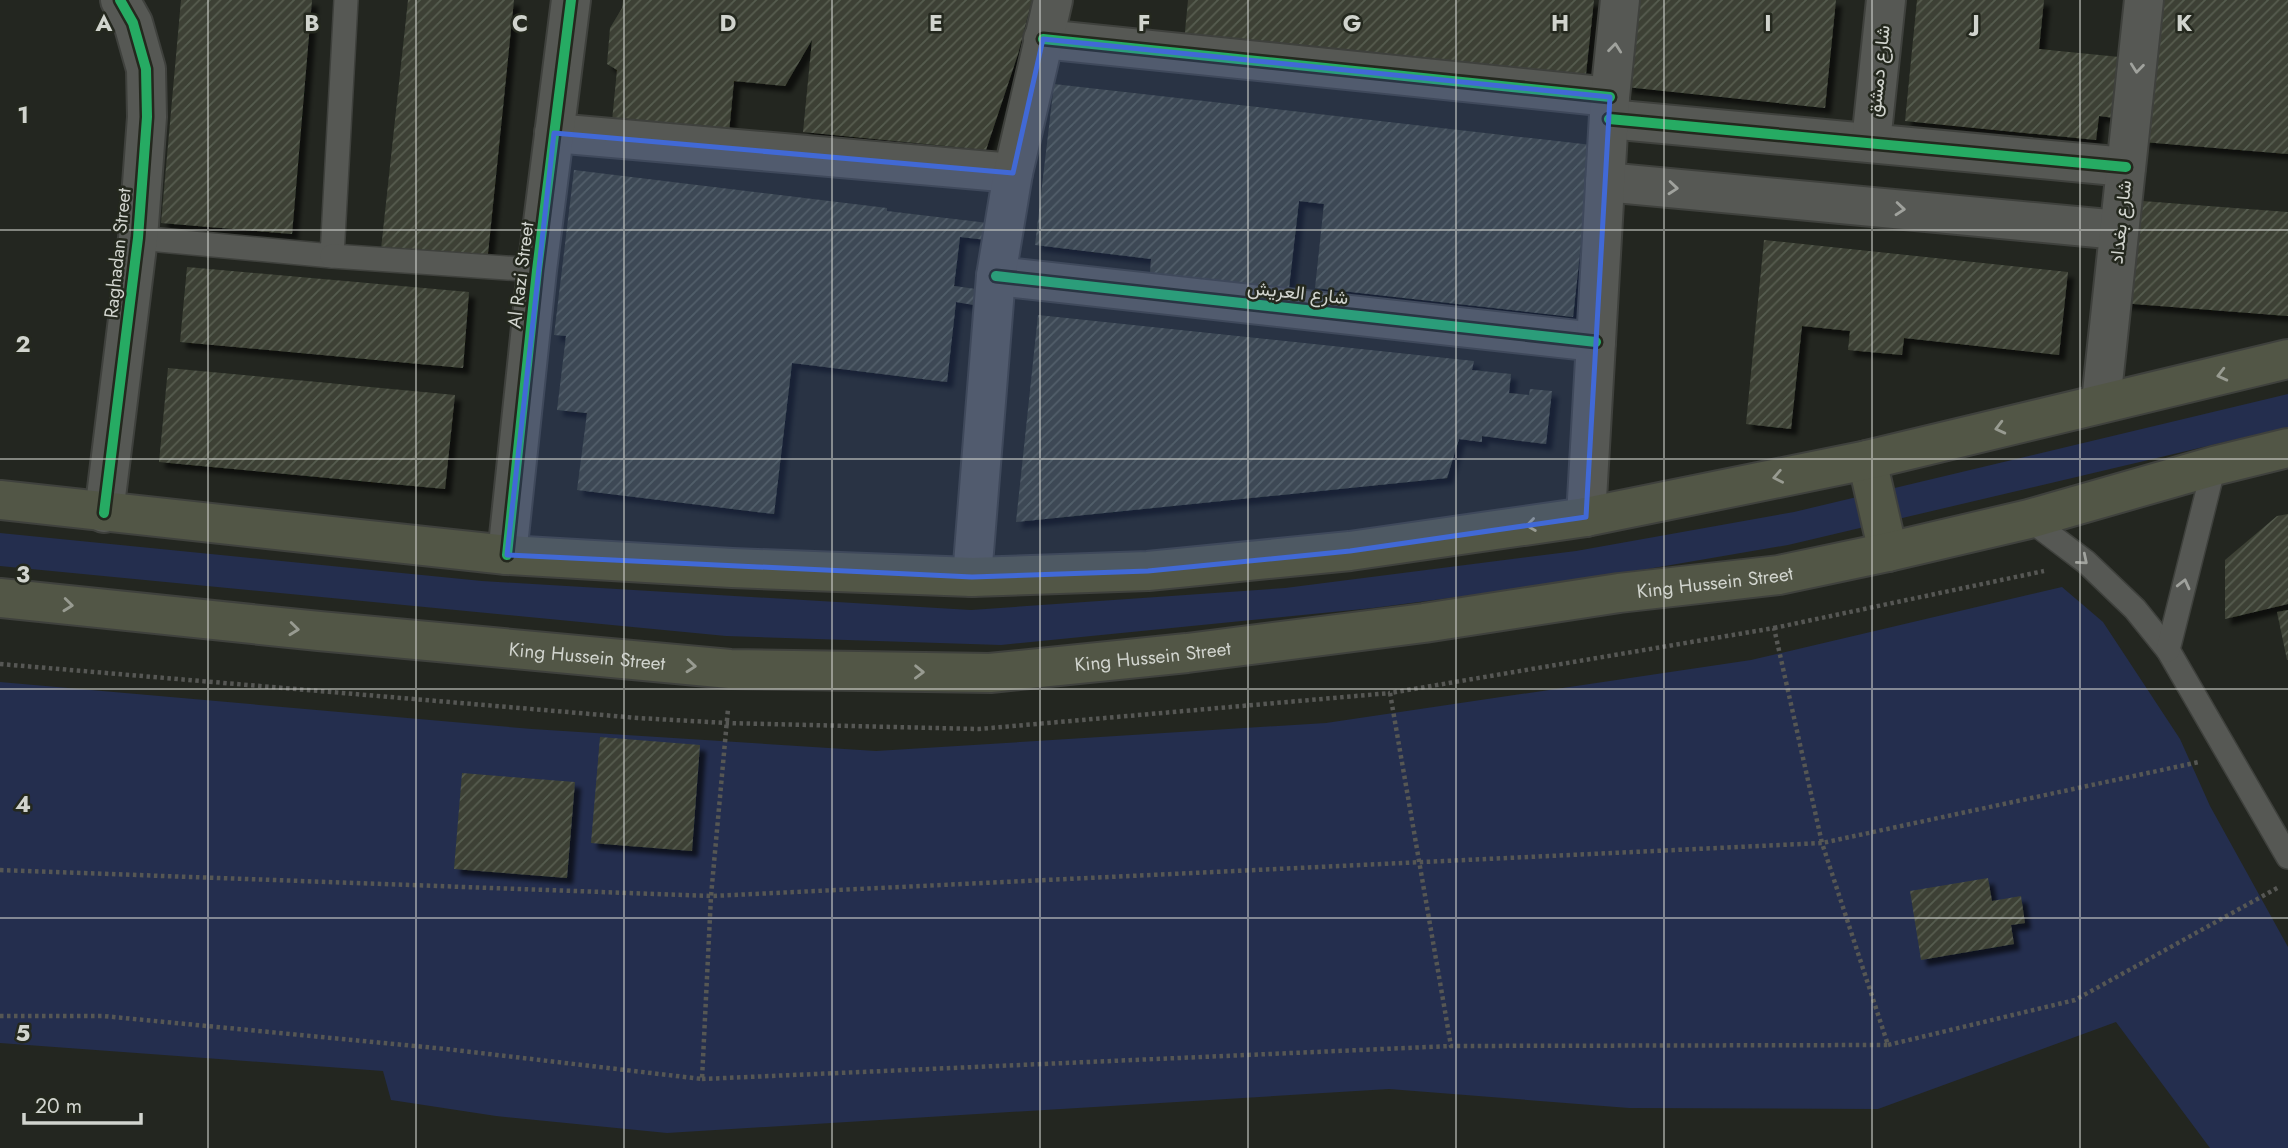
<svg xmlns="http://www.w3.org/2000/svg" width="2288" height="1148" viewBox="0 0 2288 1148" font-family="Jost,Vazirmatn,sans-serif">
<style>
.park{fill:#242e4e}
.building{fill:url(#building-hatch);filter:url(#shadow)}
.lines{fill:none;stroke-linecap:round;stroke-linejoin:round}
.lane-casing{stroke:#3f413d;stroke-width:26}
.street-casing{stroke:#3f413d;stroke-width:42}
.secondary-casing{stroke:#3f413d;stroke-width:42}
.highway-casing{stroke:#3f413d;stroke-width:42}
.path{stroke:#565754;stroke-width:4.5;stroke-dasharray:3.5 3.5;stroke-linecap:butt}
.lane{stroke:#565854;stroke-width:23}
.street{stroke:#565854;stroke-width:38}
.secondary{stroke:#565854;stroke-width:38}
.highway{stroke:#525646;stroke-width:38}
.cycleway-casing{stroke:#24281e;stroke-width:15}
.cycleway{stroke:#26ab63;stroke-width:10}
.oneway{stroke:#a0a29d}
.oneway2{stroke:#989b91}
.marked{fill:#4169d6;fill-opacity:0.2;stroke:#4169d6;stroke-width:5;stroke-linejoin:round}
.grid{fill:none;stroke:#d1d4ce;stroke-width:2;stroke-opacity:0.55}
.labels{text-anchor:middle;stroke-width:5;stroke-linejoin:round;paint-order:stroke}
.street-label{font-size:19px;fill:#d1d4ce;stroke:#24281e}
.grid-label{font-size:23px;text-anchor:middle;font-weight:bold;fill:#d1d4ce;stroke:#24281e;stroke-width:5;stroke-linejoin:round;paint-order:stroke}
</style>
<defs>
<pattern id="building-hatch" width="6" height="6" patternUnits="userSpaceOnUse" patternTransform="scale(1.75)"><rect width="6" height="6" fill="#3c4134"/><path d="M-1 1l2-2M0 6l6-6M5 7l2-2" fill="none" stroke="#575c50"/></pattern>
<filter id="shadow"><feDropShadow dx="6" dy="6" stdDeviation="2" flood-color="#0009"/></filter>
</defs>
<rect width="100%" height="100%" fill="#232620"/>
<g class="park">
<polygon points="2288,394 2288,427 1788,545 1572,582 1373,608 1001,645 726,636 0,566 0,533 482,581 971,610 1285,588 1576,551 1794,512"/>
<polygon points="2062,587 2103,622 2180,739 2210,806 2288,947 2288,1148 2210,1148 2116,1022 1878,1109 1629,1108 1389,1089 667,1133 496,1116 391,1100 383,1071 0,1043 0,682 532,729 876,751 1326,723 1751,660"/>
</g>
<g class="building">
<polygon points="181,0 312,0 292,234 161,223"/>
<polygon points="408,0 514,0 487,263 381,249"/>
<polygon points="623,0 1032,0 1018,54 986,150 803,132 812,40 785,86 734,81 728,143 611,131 617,70 607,64 610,28 622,8"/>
<polygon points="1188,0 1594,0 1585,83 1184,42"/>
<polygon points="1636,0 1836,0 1825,108 1626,87"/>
<polygon points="1917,0 2044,0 2039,49 2130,58 2123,119 2099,116 2096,140 1905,121"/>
<polygon points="2155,0 2288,0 2288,154 2143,142"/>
<polygon points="1054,84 1592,145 1573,317 1315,288 1324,204 1299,201 1289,288 1150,273 1151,259 1035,245"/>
<polygon points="574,170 887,208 887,211 988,223 987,240 960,237 954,286 976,289 974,305 956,302 947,382 792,363 774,514 577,490 587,413 557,410 566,336 554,335"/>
<polygon points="2129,200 2288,212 2288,316 2121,303"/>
<polygon points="1764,240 2068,272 2059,355 1904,338 1902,355 1848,350 1850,331 1802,326 1791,429 1746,424"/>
<polygon points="187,267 469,292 463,368 180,342"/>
<polygon points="1038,315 1474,361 1472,370 1511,374 1509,393 1529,395 1530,389 1552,391 1546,444 1482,436 1482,442 1459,439 1447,478 1016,522"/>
<polygon points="168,368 455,395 445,489 159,462"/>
<polygon points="2288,514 2288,604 2225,619 2225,560 2277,516"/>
<polygon points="2288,610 2288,660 2287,660 2277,612"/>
<polygon points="600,737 700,745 692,851 591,843"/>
<polygon points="462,773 575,782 567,878 454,869"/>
<polygon points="1988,878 1992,901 2021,896 2025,923 2011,925 2014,944 1921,960 1910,891"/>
</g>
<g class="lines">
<g class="lane-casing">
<g id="lane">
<polyline points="138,238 332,256 346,0"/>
<polyline points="332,256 537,270"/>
<polyline points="2029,519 2086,562 2135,609 2168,650 2288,857"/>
<polyline points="2168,650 2214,466"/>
</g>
</g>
<g class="street-casing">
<g id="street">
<polyline points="1043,39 1610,97"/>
<polyline points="1609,119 2126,167"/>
<polyline points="554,133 1013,173"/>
<polyline points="1871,142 1886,0"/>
<polyline points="1605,182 2119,230"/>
<polyline points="996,276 1596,342"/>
<polyline points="2101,402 2144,0"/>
<polyline points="104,513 138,238 147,117 146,69 133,23 120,0"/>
<polyline points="1586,517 1610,97 1620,0"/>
<polyline points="972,577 996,276 1013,173 1053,0"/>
</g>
</g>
<g class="secondary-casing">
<polyline id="secondary" points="507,555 537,270 571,0"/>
</g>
<g class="highway-casing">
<g id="highway">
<polyline points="1867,460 1888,552"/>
<polyline points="0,500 507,555 732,568 972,577 1148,571 1350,551 1586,517 1867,460 2288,359"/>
<path id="s1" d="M0 598 319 631 730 669 990 673 1187 653 1424 623 1619 593 1779 575 1888 552 2029 519 2214 466 2288 448"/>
</g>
</g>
<g class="path">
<polyline points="1774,628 2044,571"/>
<polyline points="0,664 638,718 727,723 979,729 1390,693"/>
<polyline points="0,870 711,896 1822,843 1888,1045 1451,1046 1390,693 1774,628 1822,843 2199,762"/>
<polyline points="0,1016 103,1016 446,1049 702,1079 711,896 728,709"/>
<polyline points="1888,1045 2075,1000 2279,887"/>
<polyline points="702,1079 1451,1046"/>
</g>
<use href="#lane" class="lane"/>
<use href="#street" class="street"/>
<use href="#secondary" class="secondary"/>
<use href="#highway" class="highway"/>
<g class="cycleway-casing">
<g id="cycleway">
<polyline points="1043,39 1610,97"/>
<polyline points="1609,119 2126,167"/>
<polyline points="996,276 1596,342"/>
<polyline points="104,513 138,238 147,117 146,69 133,23 120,0"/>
<polyline points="507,555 537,270 571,0"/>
</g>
</g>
<use href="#cycleway" class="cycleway"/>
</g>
<defs><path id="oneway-chevron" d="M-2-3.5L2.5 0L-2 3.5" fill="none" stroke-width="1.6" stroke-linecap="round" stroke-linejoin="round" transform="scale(1.75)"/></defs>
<g class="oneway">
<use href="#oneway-chevron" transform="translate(1615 48) rotate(-84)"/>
<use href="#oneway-chevron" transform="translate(2137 68) rotate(96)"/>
<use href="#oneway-chevron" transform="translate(1673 188) rotate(5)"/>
<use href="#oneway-chevron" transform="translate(1900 209) rotate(5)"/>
<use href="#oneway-chevron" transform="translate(2083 560) rotate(40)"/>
<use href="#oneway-chevron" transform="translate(2184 584) rotate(-76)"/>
</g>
<g class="oneway2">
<use href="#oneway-chevron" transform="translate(2222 375) rotate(166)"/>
<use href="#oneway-chevron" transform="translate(2000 428) rotate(166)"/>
<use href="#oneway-chevron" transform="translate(1778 477) rotate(169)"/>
<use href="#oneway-chevron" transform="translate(1531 525) rotate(172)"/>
<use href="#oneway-chevron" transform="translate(68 605) rotate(6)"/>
<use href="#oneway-chevron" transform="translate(294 629) rotate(6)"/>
<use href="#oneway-chevron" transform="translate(691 666) rotate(5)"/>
<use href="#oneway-chevron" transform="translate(919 672) rotate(1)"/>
</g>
<path class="marked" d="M1043 39 1610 97 1586 517 1350 551 1148 571 972 577 507 555 554 133 1013 173Z"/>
<path class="grid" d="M208 0V1148M416 0V1148M624 0V1148M832 0V1148M1040 0V1148M1248 0V1148M1456 0V1148M1664 0V1148M1872 0V1148M2080 0V1148M0 230H2288M0 459H2288M0 689H2288M0 918H2288"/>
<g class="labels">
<g class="street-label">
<text transform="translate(1878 71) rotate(-84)" y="7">شارع دمشق</text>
<text transform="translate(2120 222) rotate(-84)" y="7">شارع بغداد</text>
<text transform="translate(117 253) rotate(-84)" y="7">Raghadan Street</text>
<text transform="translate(520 275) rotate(-83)" y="7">Al Razi Street</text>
<text transform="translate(1298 292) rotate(6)" y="7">شارع العريش</text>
<text dy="7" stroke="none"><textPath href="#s1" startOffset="1724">King Hussein Street</textPath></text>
<text dy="7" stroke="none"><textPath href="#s1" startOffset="590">King Hussein Street</textPath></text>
<text dy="7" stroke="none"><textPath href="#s1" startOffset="1157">King Hussein Street</textPath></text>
</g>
</g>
<g class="grid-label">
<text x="104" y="31">A</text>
<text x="312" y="31">B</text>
<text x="520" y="31">C</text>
<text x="728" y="31">D</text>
<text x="936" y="31">E</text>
<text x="1144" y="31">F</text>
<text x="1352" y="31">G</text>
<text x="1560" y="31">H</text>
<text x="1768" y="31">I</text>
<text x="1976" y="31">J</text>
<text x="2184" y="31">K</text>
<text x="23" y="123">1</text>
<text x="23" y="352">2</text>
<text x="23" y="582">3</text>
<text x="23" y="812">4</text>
<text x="23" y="1041">5</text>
</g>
<path d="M24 1113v10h117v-10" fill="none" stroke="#d1d4ce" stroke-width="3.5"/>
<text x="35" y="1113" font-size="21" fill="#d1d4ce" stroke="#24281e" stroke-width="5" paint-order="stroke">20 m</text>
</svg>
